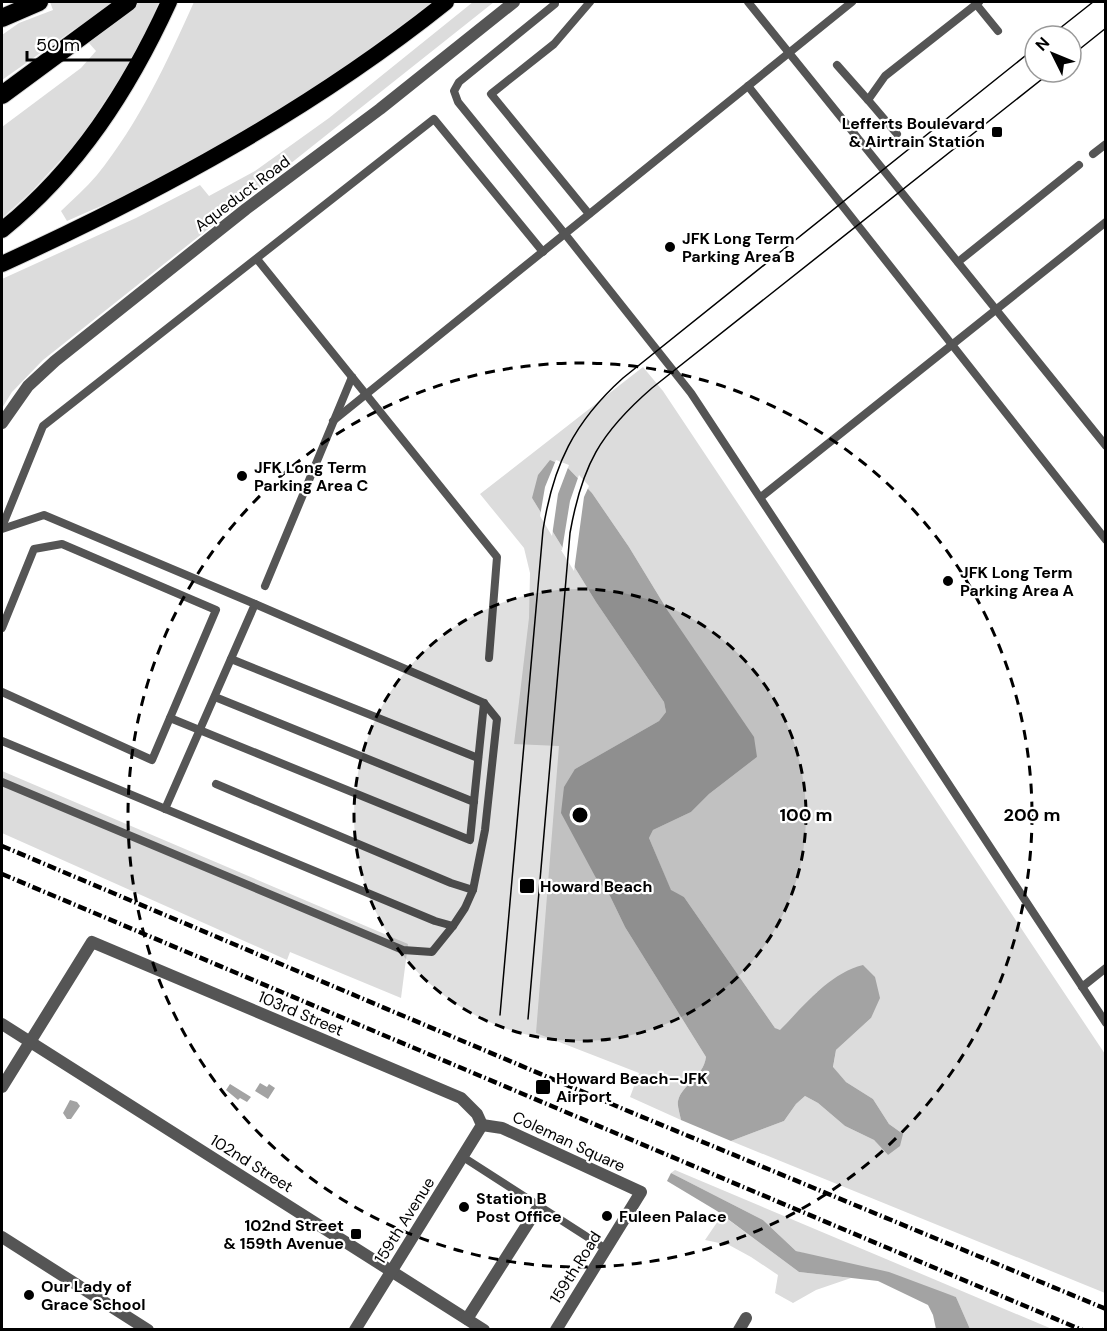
<svg xmlns="http://www.w3.org/2000/svg" width="1107" height="1331" viewBox="0 0 1107 1331" font-family="'DM Sans',sans-serif">
<style>
.green{fill:#dcdcdc}
.water{fill:#a3a3a3}
.pier{fill:#fff}
.lines{fill:none;stroke-linecap:round;stroke-linejoin:round}
.trunk-casing{stroke:#dbdbdb;stroke-width:18}
.motorway-casing{stroke:#dbdbdb;stroke-width:20}
.service{stroke:#555;stroke-width:8}
.minor{stroke:#555;stroke-width:12}
.trunk{stroke:#000;stroke-width:16}
.motorway{stroke:#000;stroke-width:18}
.tram{stroke:#000;stroke-width:1.5}
.rail{stroke:#000;stroke-width:4.5;stroke-dasharray:9 3 1.5 3;stroke-linecap:butt}
.ring{fill:none;stroke:#000;stroke-width:3;stroke-dasharray:10 8}
.poi-dot{fill:#000;stroke:#fff;stroke-width:2}
.labels{text-anchor:middle;stroke-width:4.5;stroke-linejoin:round;paint-order:stroke}
.poi-label{font-size:16px;font-weight:bold;fill:#000;stroke:#fff;text-anchor:start}
.street-label{font-size:16px;fill:#000;stroke:#fff}
.centre{fill:#000;stroke:#fff;stroke-width:3}
.ring-label{font-size:18px;text-anchor:middle;font-weight:bold;fill:#000;stroke:#fff;stroke-width:4.5;stroke-linejoin:round;paint-order:stroke}
</style>
<rect width="100%" height="100%" fill="#fff"/>
<g class="green">
<polygon points="50,2 159,2 137,52 80,139 32,191 2,218 2,127 81,68 96,51 76,28 2,80 2,35 19,23 53,10"/>
<path d="M194 2H432C351 65 265 121 175 171 141 190 103 205 67 221L61 211C73 199 86 188 97 175 139 123 167 62 194 2Z"/>
<polygon points="473,2 494,2 43,360 12,392 2,408 2,279 136,218 200,185 209,196 255,171 329,118"/>
<path d="M643 367 663 391 1105 1054V1293L731 1141 784 1121 796 1104 805 1096 818 1103 845 1126 874 1140 888 1155 903 1134 889 1124 873 1099 846 1082 833 1068 836 1050 871 1018 817 992 780 1031 775 1028 684 897 671 891 649 838 653 830 691 812 709 794 757 757 629 547 592 493 568 468 532 498 596 602 664 702 666 712 659 721 575 769 596 878 610 896 625 927 706 1057C703 1078 682 1084 678 1101 677 1106 680 1114 681 1120L630 1097 639 1073 536 1033 559 746 514 744 529 618 530 573 524 548 480 494Z"/>
<polygon points="2,771 408,944 401,998 290,952 287,960 2,833"/>
<polygon points="675,1170 1052,1329 970,1329 956,1297 796,1251 763,1220 671,1173"/>
<polygon points="722,1215 799,1272 851,1278 816,1290 793,1303 775,1293 778,1275 751,1257 729,1245 705,1240"/>
</g>
<g class="water">
<path d="M550 460 568 468 592 493 629 547 668 611 754 737 757 757 709 794 691 812 653 830 649 838 671 890 684 897 775 1028 780 1030C804 1006 828 974 863 965L875 977 880 998 871 1018 836 1050 833 1067 846 1082 873 1099 889 1124 903 1134 900 1146 888 1155 874 1140 845 1126 818 1103 805 1096 796 1104 784 1121 731 1141 681 1120C680 1114 677 1106 678 1101 682 1084 703 1078 706 1057L625 927 610 896 596 878 561 813 564 787 575 769 659 721 666 712 664 702 596 602 532 498 538 475Z"/>
<polygon points="260,1083 267,1087 269,1084 275,1088 268,1099 255,1091"/>
<polygon points="230,1084 251,1097 247,1102 240,1098 238,1100 226,1090"/>
<polygon points="70,1100 77,1102 80,1106 71,1119 67,1119 63,1113"/>
<polygon points="671,1173 763,1220 796,1251 889,1272 956,1297 970,1329 936,1329 933,1315 928,1305 878,1281 799,1272 717,1211 667,1181"/>
</g>
<g class="pier">
<polygon points="556,460 569,465 558,494 552,536 540,516 545,487"/>
<polygon points="579,475 589,486 584,497 574,571 561,550 562,550 570,501"/>
</g>
<g class="lines">
<g class="trunk-casing">
<g id="trunk">
<path d="M2 230C78 169 129 89 169 2"/>
<path d="M2 264C159 192 311 110 446 2"/>
</g>
</g>
<g class="motorway-casing">
<g id="motorway">
<polyline points="2,18 39,2"/>
<polyline points="2,95 128,2"/>
</g>
</g>
<g class="service">
<polyline points="555,2 555,4 459,82 454,91 458,102 565,234 691,393 1106,1023"/>
<polyline points="748,2 1106,446"/>
<polyline points="976,4 998,31"/>
<polyline points="837,65 868,100"/>
<polyline points="748,86 1106,540"/>
<polyline points="897,134 868,100 885,76 979,2"/>
<polyline points="1093,154 1106,144"/>
<polyline points="589,214 491,94 554,44 590,2"/>
<polyline points="257,259 497,557 489,658"/>
<polyline points="958,262 1079,165"/>
<polyline points="333,421 852,2"/>
<polyline points="761,497 1106,222"/>
<polyline points="2,527 43,426 434,119 543,252"/>
<polyline points="2,529 44,515 255,604 165,809"/>
<polyline points="265,586 352,377"/>
<polyline points="2,628 34,549 62,544 216,610 152,760 2,692"/>
<polyline points="231,659 478,758"/>
<polyline points="215,697 474,802"/>
<polyline points="170,718 470,840 484,703"/>
<polyline points="2,741 435,921 453,926"/>
<polyline points="2,782 403,950 432,952 453,926 465,908 473,890 485,830 497,719 484,703 255,604"/>
<polyline points="216,784 451,883 473,890"/>
<polyline points="1082,987 1106,968"/>
<polyline points="463,1157 606,1249"/>
</g>
<g class="minor">
<polyline points="2,423 28,386 55,361 246,209 380,109 514,2"/>
<polyline points="2,1024 484,1330"/>
<polyline points="2,1087 92,942 461,1098 477,1114 482,1125 355,1330"/>
<polyline points="482,1125 502,1128 641,1192 556,1330"/>
<polyline points="2,1237 148,1330"/>
<polyline points="467,1319 539,1206"/>
<polyline points="739,1330 746,1318"/>
</g>
<use href="#trunk" class="trunk"/>
<use href="#motorway" class="motorway"/>
<g class="tram">
<polyline points="1050,36 1093,2"/>
<polyline points="1071,56 1106,28"/>
<path d="M500 1015 543 530C553 465 574 422 623 378L1035 48"/>
<path d="M528 1019 570 533C582 465 600 433 652 388L1051 72"/>
</g>
<g class="rail">
<polyline points="2,846 628,1111 1106,1309"/>
<polyline points="2,874 1082,1330"/>
</g>
</g>
<circle cx="580" cy="815" r="226" fill="#000" fill-opacity=".12"/>
<g class="ring">
<circle cx="580" cy="815" r="226"/>
<circle cx="580" cy="815" r="452"/>
</g>
<g class="poi-dot">
<rect x="991" y="126" width="12" height="12" rx="3"/>
<circle cx="670" cy="247" r="6"/>
<circle cx="242" cy="476" r="6"/>
<circle cx="948" cy="581" r="6"/>
<rect x="519" y="878" width="16" height="16" rx="3"/>
<rect x="535" y="1079" width="16" height="16" rx="3"/>
<circle cx="464" cy="1207" r="6"/>
<circle cx="607" cy="1216" r="6"/>
<rect x="350" y="1228" width="12" height="12" rx="3"/>
<circle cx="29" cy="1295" r="6"/>
</g>
<g class="labels">
<g class="poi-label">
<text x="985" y="129" text-anchor="end">Lefferts Boulevard<tspan x="985" dy="18">&amp; Airtrain Station</tspan></text>
<text x="682" y="244">JFK Long Term<tspan x="682" dy="18">Parking Area B</tspan></text>
<text x="254" y="473">JFK Long Term<tspan x="254" dy="18">Parking Area C</tspan></text>
<text x="960" y="578">JFK Long Term<tspan x="960" dy="18">Parking Area A</tspan></text>
<text x="540" y="892">Howard Beach</text>
<text x="556" y="1084">Howard Beach–JFK<tspan x="556" dy="18">Airport</tspan></text>
<text x="476" y="1204">Station B<tspan x="476" dy="18">Post Office</tspan></text>
<text x="619" y="1222">Fuleen Palace</text>
<text x="344" y="1231" text-anchor="end">102nd Street<tspan x="344" dy="18">&amp; 159th Avenue</tspan></text>
<text x="41" y="1292">Our Lady of<tspan x="41" dy="18">Grace School</tspan></text>
</g>
<g class="street-label">
<text transform="translate(242 193) rotate(-37)" y="6">Aqueduct Road</text>
<text transform="translate(301 1013) rotate(23)" y="6">103rd Street</text>
<text transform="translate(569 1141) rotate(25)" y="6">Coleman Square</text>
<text transform="translate(252 1163) rotate(32)" y="6">102nd Street</text>
<text transform="translate(404 1220) rotate(-58)" y="6">159th Avenue</text>
<text transform="translate(575 1267) rotate(-58)" y="6">159th Road</text>
</g>
</g>
<circle cx="580" cy="815" r="9" class="centre"/>
<g class="ring-label">
<text x="806" y="821">100 m</text>
<text x="1032" y="821">200 m</text>
</g>
<rect width="1107" height="1331" fill="none" stroke="#000000" stroke-width="6"/>
<g transform="translate(1053 54) rotate(313)"><circle r="28" fill="#ffffff" stroke="#999999" stroke-width="1.5"/>
<path d="M0-4.5L10 22L0 15L-10 22Z" fill="#000000"/>
<text y="-9" font-size="16" font-weight="bold" text-anchor="middle" fill="#000000">N</text>
</g>
<path d="M27 51v9h112v-9" fill="none" stroke="#000000" stroke-width="3"/>
<text x="36" y="51" font-size="18" fill="#000000" stroke="#ffffff" stroke-width="4.5" paint-order="stroke">50 m</text>
</svg>
